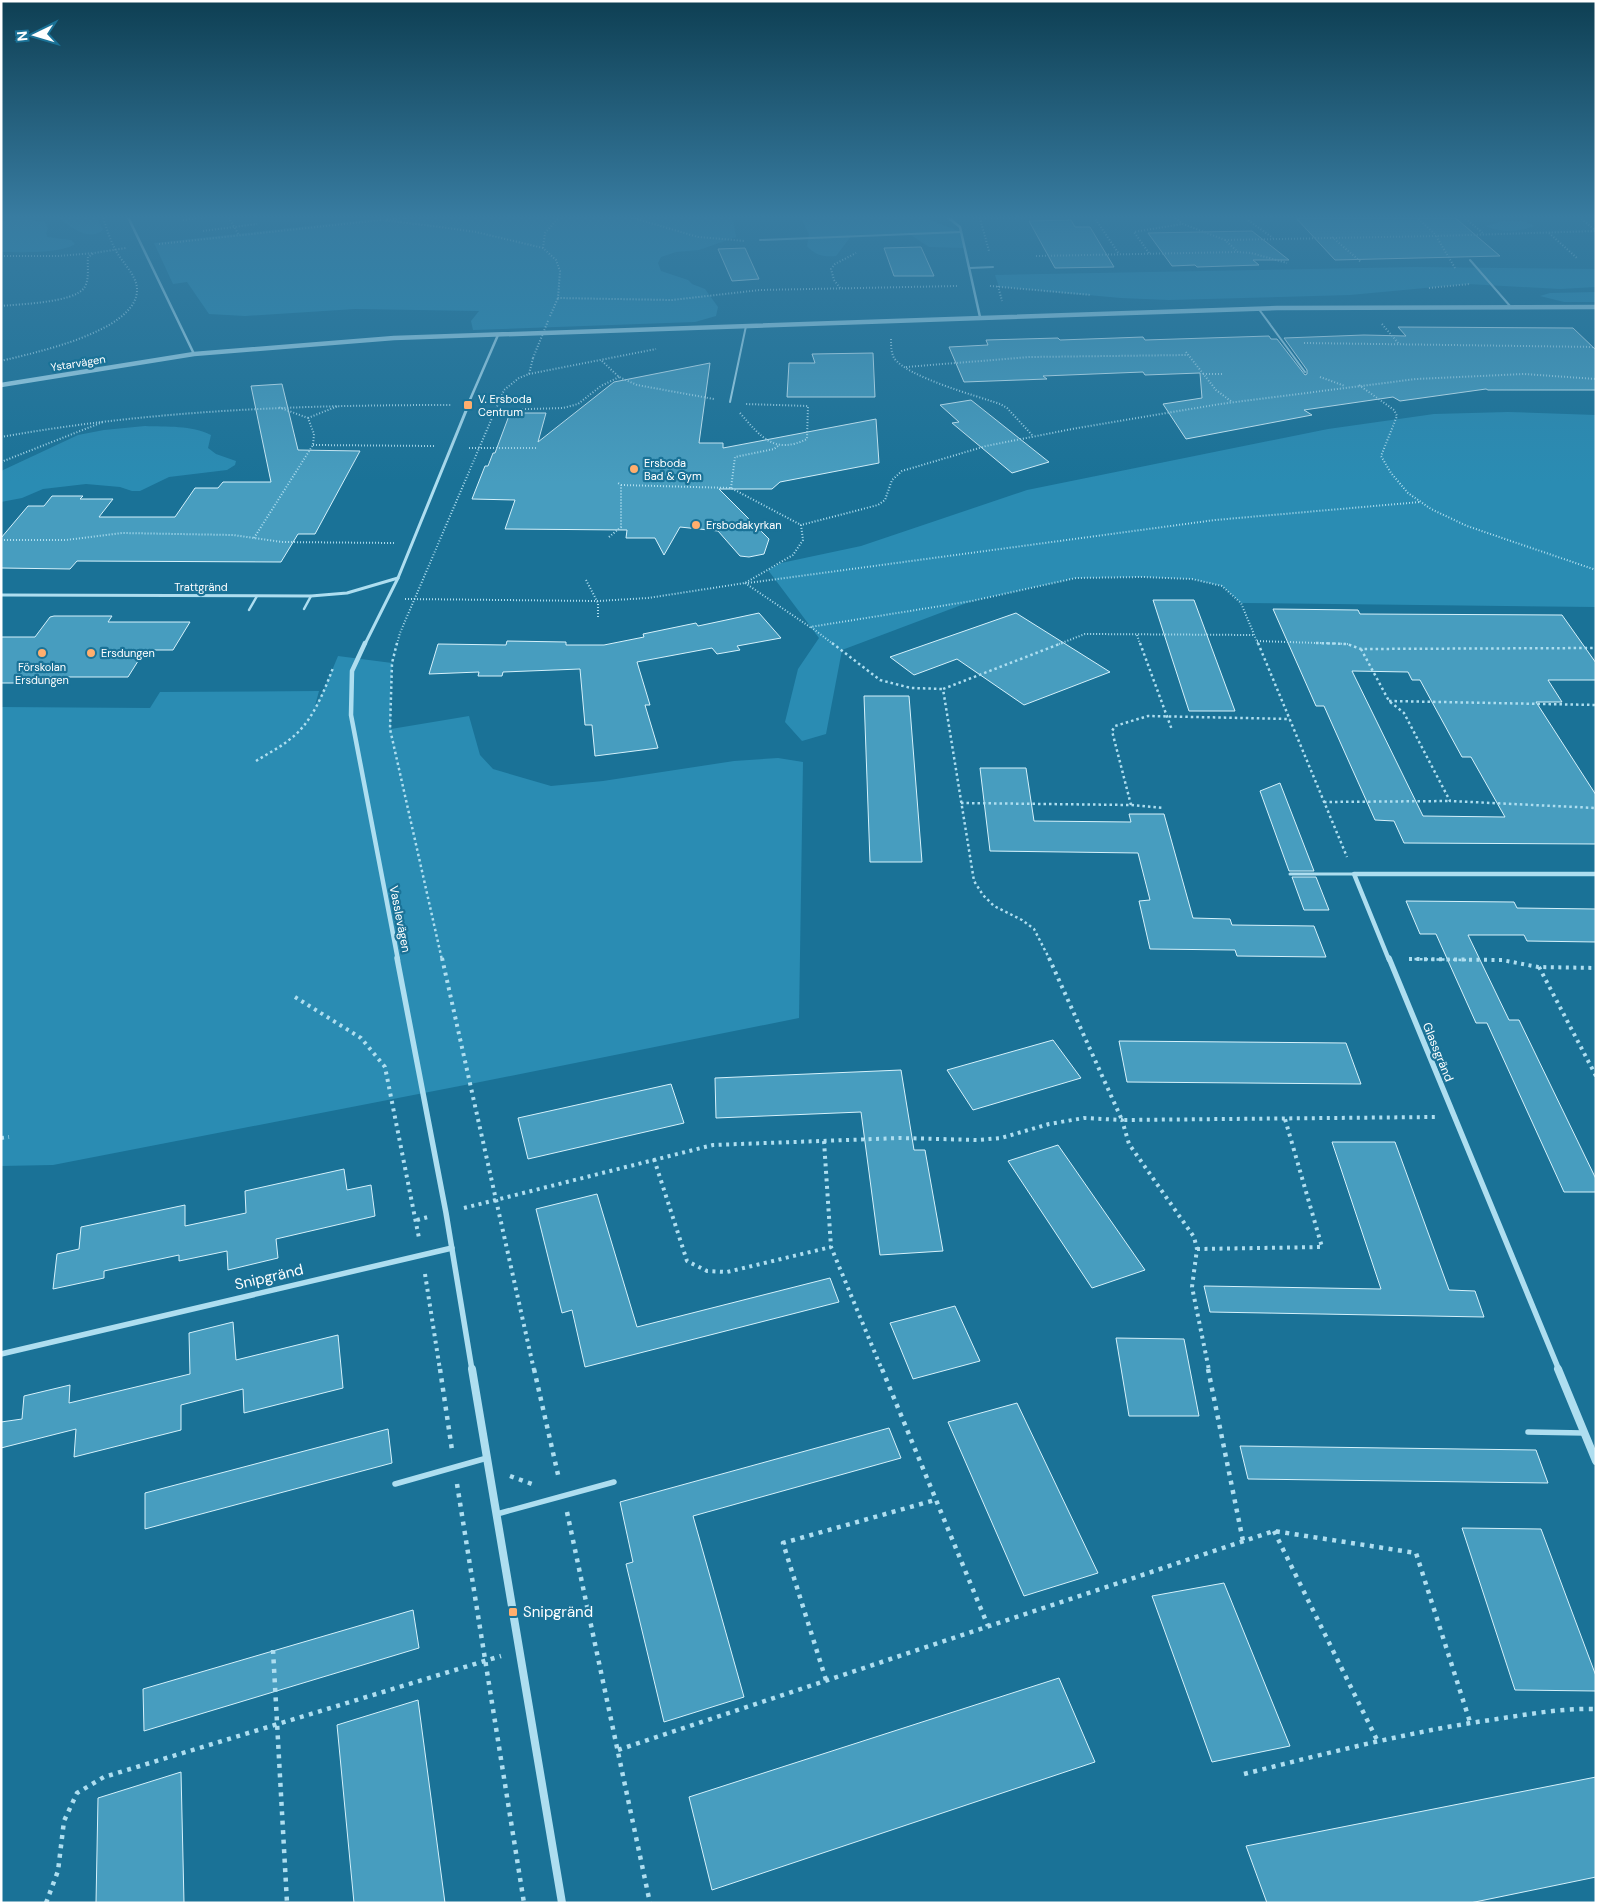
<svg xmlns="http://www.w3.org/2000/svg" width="1597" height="1904" viewBox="0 0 1597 1904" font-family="'DM Sans',sans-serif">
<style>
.green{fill:#2a8cb3}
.building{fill:#479dbf;stroke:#d5f1fb;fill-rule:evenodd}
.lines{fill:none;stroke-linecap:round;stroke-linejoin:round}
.path-far3{stroke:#aedef0;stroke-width:2;stroke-dasharray:1 2;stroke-linecap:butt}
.path-far2{stroke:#aedef0;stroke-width:2.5;stroke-dasharray:2.5 3;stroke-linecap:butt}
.path-far1{stroke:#aedef0;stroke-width:4;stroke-dasharray:3 4.5;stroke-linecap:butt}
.path{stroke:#aedef0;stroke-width:4.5;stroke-dasharray:4 5.5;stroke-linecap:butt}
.service-far3{stroke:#aedef0;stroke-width:2}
.service-far2{stroke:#aedef0;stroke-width:2.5}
.service-far1{stroke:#aedef0;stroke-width:3}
.service{stroke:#aedef0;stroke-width:5.5}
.minor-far4{stroke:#aedef0;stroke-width:2.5}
.minor-far3{stroke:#aedef0;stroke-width:3}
.minor-far2{stroke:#aedef0;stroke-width:4.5}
.minor-far1{stroke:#aedef0;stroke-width:5.5}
.minor{stroke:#aedef0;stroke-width:8}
.tertiary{stroke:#aedef0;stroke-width:4.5}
.path-bridge{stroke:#aedef0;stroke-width:2;stroke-dasharray:1 2;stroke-linecap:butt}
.poi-dot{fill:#ffae6d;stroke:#1a7297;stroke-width:2}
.labels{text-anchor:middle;stroke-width:4.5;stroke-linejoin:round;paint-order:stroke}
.far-street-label{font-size:11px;fill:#fff;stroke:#1a7297}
.far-poi-label{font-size:11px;fill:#fff;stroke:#1a7297;text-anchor:start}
.street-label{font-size:12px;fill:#fff;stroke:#1a7297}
.near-street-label{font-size:15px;fill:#fff;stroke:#1a7297}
.near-poi-label{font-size:15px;fill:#fff;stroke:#1a7297;text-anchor:start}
</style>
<rect width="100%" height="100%" fill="#1a7297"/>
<g class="green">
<path d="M59 215H96L103 230C88 242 71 227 59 218Z"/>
<polygon points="410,215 774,215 733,218 736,237 699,250 676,252 661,257 658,263 661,271 688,280 692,284 705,289 718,307 716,316 695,322 473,330 471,321 479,311 355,309 245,316 209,314 187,282 173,284 154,243"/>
<path d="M799 215H917L961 232 965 248 929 247 908 233 852 235 836 256C824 257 816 256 807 246L809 234Z"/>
<path d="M24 219 45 222 48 229 46 233 47 237 71 240 75 244C60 254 20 252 1 252V221Z"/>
<path d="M1503 221H1523L1535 226C1518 232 1502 233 1486 226Z"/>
<polygon points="1416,267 1596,269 1596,287 1560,289 1468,284 1350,295 1169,300 1121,298 999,287 995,275"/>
<polygon points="1596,292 1596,302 1564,302 1540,296 1550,293"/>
<polygon points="1508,412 1596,415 1596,607 1241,603 1222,586 1192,579 1143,577 1076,578 972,601 842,650 826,734 802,741 785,722 798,669 819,638 768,570 781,563 861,546 1027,490 1328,429 1434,414"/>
<path d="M145 426C167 427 191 425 211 435L208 448 216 454 236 461 235 465 227 470 169 477 140 491H132L120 487 86 484 43 489 22 498 1 502V471L78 435 104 430Z"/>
<polygon points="338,656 392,663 390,695 391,729 469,716 480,755 493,769 551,786 603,781 734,761 778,758 803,762 799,1018 470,1084 53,1165 1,1166 1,707 150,708 160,692 319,691 315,706 324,690"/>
</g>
<g class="building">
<polygon points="1358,215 1452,215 1500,256 1335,260 1295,217"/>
<polygon points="1071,220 1075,227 1090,227 1114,267 1055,268 1029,221"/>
<polygon points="1252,231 1289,260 1253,260 1259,265 1197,267 1195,265 1172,266 1148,233"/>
<polygon points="921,247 934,276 894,276 884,248"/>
<polygon points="745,248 759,279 732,281 718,249"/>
<polygon points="1398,327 1573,328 1596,350 1596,390 1488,390 1486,389 1400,401 1393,397 1304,410 1312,415 1186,439 1163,404 1202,398 1200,373 1145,375 1143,372 1043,376 1047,379 964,382 949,347 988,345 986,340 1058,338 1060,340 1143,337 1145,340 1269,336 1271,339 1277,339 1305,375 1307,374 1307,370 1284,338 1364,335 1406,336"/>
<polygon points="873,353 875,397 787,397 789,363 815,363 812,354"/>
<polygon points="710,363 699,443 723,443 723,448 876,419 879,463 780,482 772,489 719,489 769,539 764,554 749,557 740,556 718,531 680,527 664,555 655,538 626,538 627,530 505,529 515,500 472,499 485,466 488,466 493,453 495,453 510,413 546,413 538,442 614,382"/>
<polygon points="282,384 298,450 360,451 315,534 298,534 281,562 77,561 70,569 1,568 1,538 28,506 44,506 52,496 83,496 80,499 113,499 99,517 175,517 195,488 218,488 223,482 271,482 251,386"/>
<polygon points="971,400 1049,462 1012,473 952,423 959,422 940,405"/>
<polygon points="1153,600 1194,600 1235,711 1189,711"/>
<path d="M1273 609 1358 610 1360 614 1562 615 1596 663V680H1548L1562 702H1536L1596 795V844L1404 843 1394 821 1375 820 1324 706H1316ZM1352 671 1408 672 1412 680H1420L1462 757H1471L1505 817 1423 816Z"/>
<polygon points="759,613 781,638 737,646 740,650 717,654 712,648 637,662 650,705 645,705 658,748 595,756 592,725 585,725 580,669 503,672 502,676 478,676 479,672 429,674 438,644 506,645 507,641 566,642 566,645 604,645 644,637 643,634 696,623 698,626"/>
<polygon points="1016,613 1110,672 1024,705 957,659 914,675 890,657"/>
<polygon points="54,616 112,616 108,622 190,622 173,650 145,650 128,677 43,677 39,683 1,683 1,637 35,637 50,617"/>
<polygon points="864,696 909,696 922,862 870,862"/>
<polygon points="980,768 1026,768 1034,821 1131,822 1129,814 1164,814 1193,918 1230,919 1232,925 1314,926 1326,957 1237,956 1235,950 1150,949 1139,901 1150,900 1138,853 990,851"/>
<polygon points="1280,783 1314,871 1289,871 1260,791"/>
<polygon points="1292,877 1316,877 1329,910 1304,910"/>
<polygon points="1406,901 1514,902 1517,908 1596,909 1596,942 1527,941 1524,935 1468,935 1509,1020 1519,1020 1596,1179 1596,1192 1564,1192 1487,1023 1476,1023 1436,934 1420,934"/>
<polygon points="1053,1040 1081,1078 973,1110 947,1070"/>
<polygon points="1119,1041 1346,1043 1361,1084 1127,1082"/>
<polygon points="901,1070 914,1150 925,1150 943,1251 880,1255 861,1112 716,1118 715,1078"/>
<polygon points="671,1084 684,1123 528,1159 518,1118"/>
<polygon points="1332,1142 1395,1142 1449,1290 1475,1291 1484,1317 1210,1312 1204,1286 1381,1289"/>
<polygon points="1058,1145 1145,1270 1092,1288 1008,1161"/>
<polygon points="344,1169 347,1190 371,1185 375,1216 276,1239 278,1258 228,1270 227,1251 179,1261 179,1255 104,1271 104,1278 53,1289 57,1254 79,1249 81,1227 185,1205 185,1226 246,1213 245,1191"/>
<polygon points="597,1194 637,1327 830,1278 839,1302 585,1367 572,1310 562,1313 536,1209"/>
<polygon points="955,1306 980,1361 913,1379 890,1323"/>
<polygon points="233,1322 236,1360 338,1335 343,1388 244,1413 243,1389 181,1405 181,1430 74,1457 76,1429 1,1448 1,1422 22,1419 24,1396 70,1385 69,1403 190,1374 189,1333"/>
<polygon points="1116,1338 1184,1339 1199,1416 1129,1416"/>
<polygon points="1017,1403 1098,1573 1024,1596 948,1422"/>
<polygon points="889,1428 901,1458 693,1516 744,1697 664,1722 626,1564 633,1562 620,1502"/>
<polygon points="388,1429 392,1463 145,1529 145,1493"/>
<polygon points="1240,1446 1536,1450 1548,1483 1248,1479"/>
<polygon points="1462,1528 1541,1529 1596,1676 1596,1691 1515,1690"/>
<polygon points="1224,1583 1290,1746 1212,1762 1152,1596"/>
<polygon points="413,1610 419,1648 144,1731 143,1689"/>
<polygon points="1059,1678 1095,1762 712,1890 689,1797"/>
<polygon points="418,1700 445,1903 354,1903 337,1725"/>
<polygon points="181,1772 184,1903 96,1903 98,1798"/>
<polygon points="1596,1777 1596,1877 1470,1903 1267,1903 1246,1846"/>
</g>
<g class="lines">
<g class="path-far3">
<polyline points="227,215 239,235"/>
<polyline points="376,215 381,220"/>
<polyline points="623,215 698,237 745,241"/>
<polyline points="979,215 989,251"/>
<polyline points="1241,215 1273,238"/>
<polyline points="1414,215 1436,235"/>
<polyline points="1461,215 1484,234"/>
<polyline points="1577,215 1596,231"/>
<polyline points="1173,216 1183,224 1225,240 1238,252"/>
<polyline points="1,217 7,215"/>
<polyline points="1094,217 1119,254"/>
<polyline points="973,218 1197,215"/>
<polyline points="183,220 224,215"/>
<polyline points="387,220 427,215"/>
<polyline points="203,231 257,224"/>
<polyline points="1549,233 1577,258"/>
<polyline points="1332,237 1361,262"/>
<polyline points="1225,240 1436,236"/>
<polyline points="159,244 381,220 433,226 476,232 543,248 556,260 560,271 558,298 672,300 760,290 957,286"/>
<polyline points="543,248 545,233 561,215"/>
<polyline points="1149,253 1134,232 1182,224"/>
<polyline points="1,256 58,256 94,253"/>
<polyline points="1036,256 1238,252 1251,253 1287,263"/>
<polyline points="1455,268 1436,236 1596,231"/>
<polyline points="990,286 1091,295"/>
<polyline points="998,286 1002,301"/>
<polyline points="840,288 834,280 831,269 835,264 856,253"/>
<polyline points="1429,288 1470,284"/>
<path d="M1 306C19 304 73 303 84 288 90 280 87 266 88 257L94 253 126 248"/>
<polyline points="550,316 558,298"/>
<polyline points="1382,324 1399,344"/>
<path d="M891 339C891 345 891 352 894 358 907 377 977 396 1000 404L1007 408 1033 436"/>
<polyline points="1304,343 1596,347"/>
<polyline points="1186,352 1216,390 1232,402"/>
<path d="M1 361C33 353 135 332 137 291 138 275 120 261 114 247 109 237 106 226 102 215"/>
<polyline points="602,361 619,377 637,385 714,399"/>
<polyline points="906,367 1030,357 1188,355"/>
<polyline points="529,374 656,349"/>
<polyline points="1203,374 1222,374"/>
<polyline points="1320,377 1345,386"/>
<polyline points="1359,385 1394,410 1397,416 1381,456 1391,473 1408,493 1431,509 1467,526 1596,570"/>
<polyline points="495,410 563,408 578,404 601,386 619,377"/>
<path d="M740 413C761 437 774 455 807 439L808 406 745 404"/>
<polyline points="308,418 338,406"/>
<path d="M1 437C152 410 298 405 451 405"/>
<polyline points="313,445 434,446"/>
<polyline points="469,448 536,448"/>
<polyline points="1,462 103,422"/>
<polyline points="621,485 731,488 801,525"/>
<polyline points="731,488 735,457 774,449 778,446"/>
<polyline points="609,537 621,527 621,485 618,483"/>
<polyline points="254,538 313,445 314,434 308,418 278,407"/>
<polyline points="1,540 66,540 122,533 233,535 282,542 394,543"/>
<polyline points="586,580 598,603 598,618"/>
<polyline points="745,583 810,627 972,601 1076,578 1143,577 1192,579 1222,586 1241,603 1258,644"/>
<polyline points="748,583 1215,520 1420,502"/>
<polyline points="405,599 598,601 648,598 745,583 793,555 803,540 801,525 878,505 885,500 892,480 902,471 986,446 1072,429 1220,404 1416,379 1524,374 1596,379"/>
<polyline points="811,627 833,644"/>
<polyline points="1137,635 1140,644"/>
<polyline points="1257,641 1348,644"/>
<polyline points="397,644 400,633 504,390 519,378 529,374 533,358"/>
<polyline points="1059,644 1085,634 1255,635"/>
</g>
<g class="path-far2">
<polyline points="397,643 392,663 390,729 442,960"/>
<polyline points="832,643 880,680 911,688 943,689"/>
<polyline points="1140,643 1172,730"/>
<polyline points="1258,643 1347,857"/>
<polyline points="1316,643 1347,644 1361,649 1596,648"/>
<polyline points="1361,649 1389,701 1404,713 1450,801 1596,808"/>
<polyline points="1389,701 1596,705"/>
<path d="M256 761C267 754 279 748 289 740 312 723 323 694 333 668"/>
<polyline points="1324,802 1450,801"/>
<polyline points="961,803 1131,805 1163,808"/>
<polyline points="1131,805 1112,731 1115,726 1148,716 1290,719"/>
<polyline points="1409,959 1466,960"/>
<polyline points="1050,960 1034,929 1022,920 994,906 983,895 974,881 943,689 1062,643"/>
</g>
<g class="path-far1">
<polyline points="442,958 534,1370"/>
<polyline points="1049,958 1122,1120 1436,1117"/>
<polyline points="1409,959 1502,960 1538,967 1596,968"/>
<polyline points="1539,967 1596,1076"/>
<polyline points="295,997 361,1038 385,1067 419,1238"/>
<polyline points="1,1138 9,1137"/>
<polyline points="824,1141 831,1247 882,1370"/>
<polyline points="654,1159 687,1261 707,1271 727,1272 831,1247"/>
<polyline points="464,1208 713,1145 901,1138 977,1140 1001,1138 1049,1124 1084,1118 1122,1120 1129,1144 1194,1237 1197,1249 1192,1287 1209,1370"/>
<polyline points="417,1220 428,1217"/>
<polyline points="1197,1249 1322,1247 1285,1119"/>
<polyline points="425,1274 440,1370"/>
</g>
<g class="path">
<polyline points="440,1369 452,1450"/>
<polyline points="534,1369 559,1479"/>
<polyline points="882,1369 988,1626"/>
<polyline points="1208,1369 1243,1541"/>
<polyline points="510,1476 532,1484"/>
<polyline points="457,1484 524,1903"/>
<polyline points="567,1512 650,1903"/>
<polyline points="1274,1531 1377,1740"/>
<polyline points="273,1650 287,1903"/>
<polyline points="826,1680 783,1543 935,1500"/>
<polyline points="618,1750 1274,1531 1416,1553 1470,1722"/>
<path d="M1244 1774C1328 1753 1412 1731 1497 1719 1530 1714 1563 1708 1596 1709"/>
<polyline points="46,1903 58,1871 64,1821 77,1793 104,1777 501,1656"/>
</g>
<g class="service-far3">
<polyline points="760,240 961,232"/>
<polyline points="1470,260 1510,306"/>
<polyline points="970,268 993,267"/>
<polyline points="1258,308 1305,372"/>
<polyline points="730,402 746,326"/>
</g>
<g class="service-far2">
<polyline points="304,609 311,596"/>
<polyline points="249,610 257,596"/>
</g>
<polyline class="service-far1" points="1290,874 1354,874"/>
<g class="service">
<polyline points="1528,1432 1584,1433"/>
<polyline points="395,1484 487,1458"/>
<polyline points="497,1514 614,1482"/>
</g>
<g class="minor-far4">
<polyline points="127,215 194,354"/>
<polyline points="945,215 960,227 980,317"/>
<polyline points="469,402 498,335"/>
</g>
<g class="minor-far3">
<polyline points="1,595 311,596 347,593 398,578"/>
<polyline points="365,644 398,578 470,401"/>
</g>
<g class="minor-far2">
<polyline points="365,643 352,671 351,715 398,960"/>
<polyline points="1389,960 1354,874 1596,874"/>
</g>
<g class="minor-far1">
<polyline points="397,958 446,1213 472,1370"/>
<polyline points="1389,958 1559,1370"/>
<polyline points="1,1354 452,1248"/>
</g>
<g class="minor">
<polyline points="472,1369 562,1903"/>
<polyline points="1558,1369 1596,1461"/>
</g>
<polyline class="tertiary" points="1,385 194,354 394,338 1277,308 1596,307"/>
<polyline class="path-bridge" points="533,358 548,321"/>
</g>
<linearGradient id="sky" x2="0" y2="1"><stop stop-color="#0e3f53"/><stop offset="0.45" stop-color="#387ca1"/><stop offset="1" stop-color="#387ca1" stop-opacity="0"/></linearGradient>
<rect width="1597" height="482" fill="url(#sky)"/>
<g class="poi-dot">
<rect x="463" y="400" width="10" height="10" rx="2.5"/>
<circle cx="634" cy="469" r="5"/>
<circle cx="696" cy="525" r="5"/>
<circle cx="42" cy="653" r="5"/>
<circle cx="91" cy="653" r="5"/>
<rect x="508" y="1607" width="10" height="10" rx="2.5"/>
</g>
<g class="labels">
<g class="far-street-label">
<text transform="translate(78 363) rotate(-9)" y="4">Ystarvägen</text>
<text x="201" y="591">Trattgränd</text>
</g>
<g class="far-poi-label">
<text x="478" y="403">V. Ersboda<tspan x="478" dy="13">Centrum</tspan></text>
<text x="644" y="467">Ersboda<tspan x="644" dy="13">Bad &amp; Gym</tspan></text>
<text x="706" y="529">Ersbodakyrkan</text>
<text x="101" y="657">Ersdungen</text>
<text x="42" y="671" text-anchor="middle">Förskolan<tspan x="42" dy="13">Ersdungen</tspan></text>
</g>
<g class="street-label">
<text transform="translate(400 919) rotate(79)" y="4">Vasslevägen</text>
<text transform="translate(1438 1052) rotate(68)" y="4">Glassgränd</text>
</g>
<g class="near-street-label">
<text transform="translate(269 1277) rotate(-13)" y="5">Snipgränd</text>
</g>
<g class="near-poi-label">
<text x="523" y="1617">Snipgränd</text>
</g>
</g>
<rect width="1597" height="1904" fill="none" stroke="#ffffff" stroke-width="5"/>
<g transform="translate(35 35) rotate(265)" stroke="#1a7297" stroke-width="4" paint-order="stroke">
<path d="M0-4L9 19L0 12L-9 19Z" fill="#ffffff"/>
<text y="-8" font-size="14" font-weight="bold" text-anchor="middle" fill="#ffffff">N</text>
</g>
</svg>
